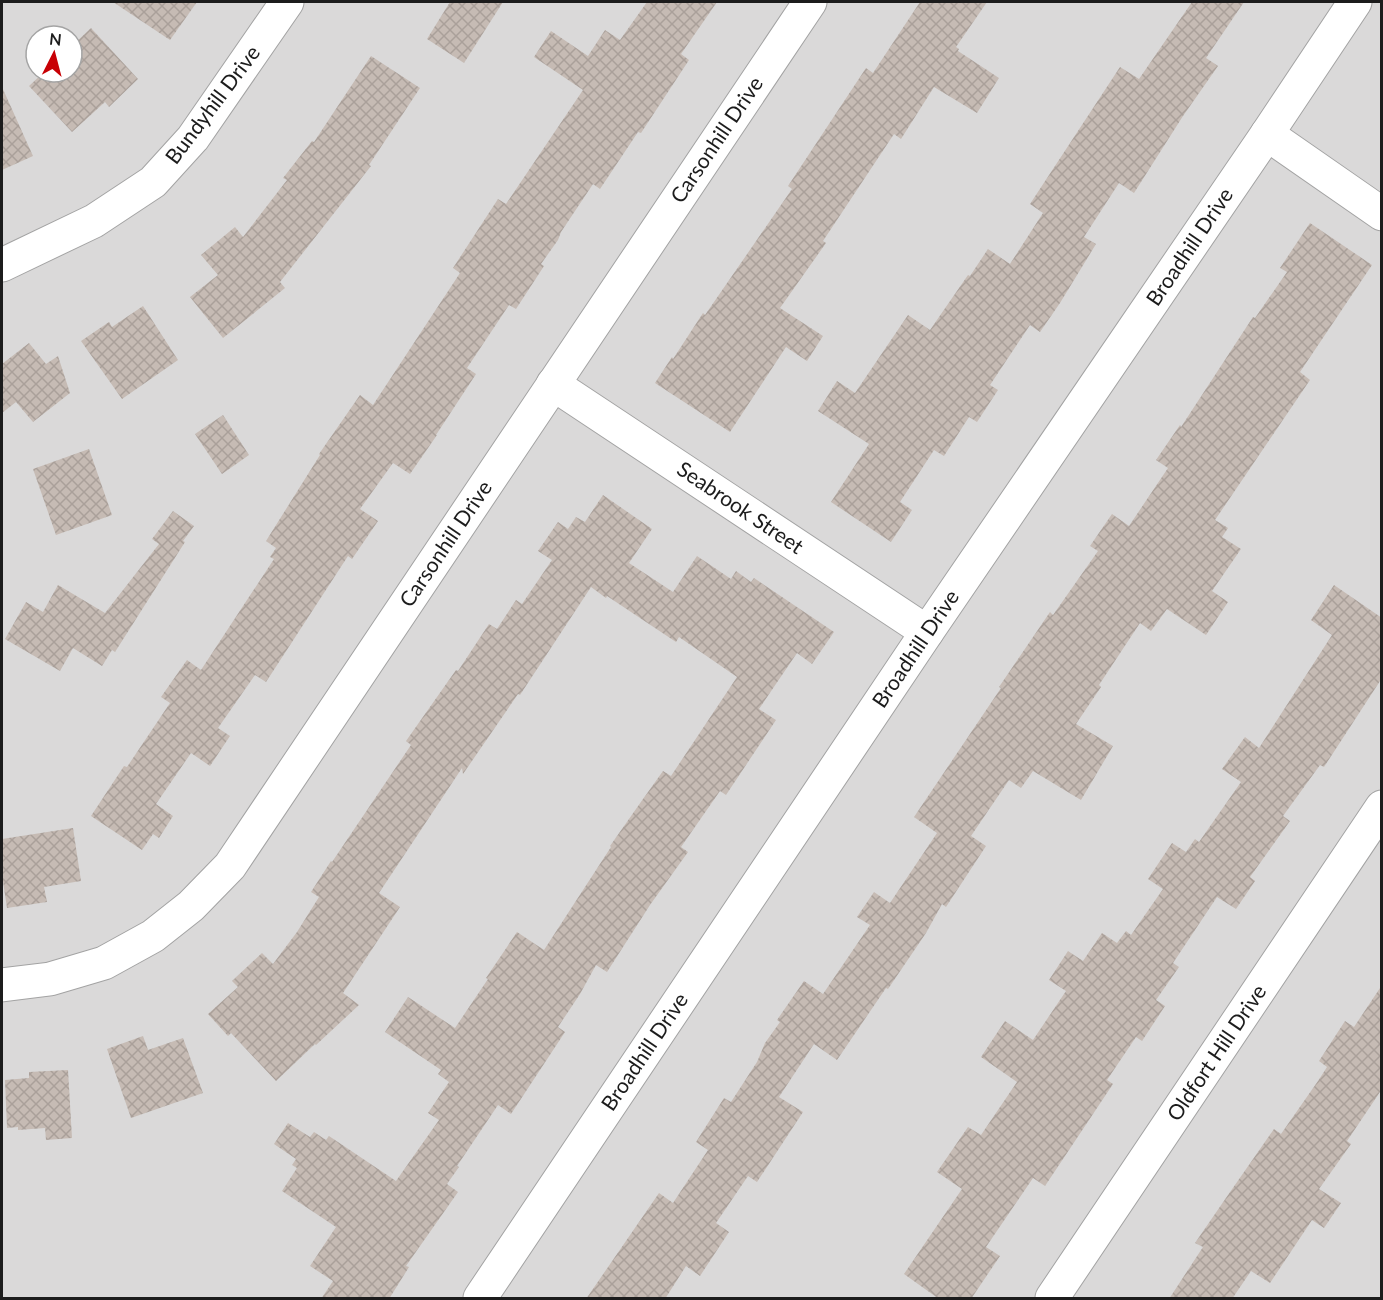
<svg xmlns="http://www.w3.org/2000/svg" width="1383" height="1300" viewBox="0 0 1383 1300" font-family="Lato,sans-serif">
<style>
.residential{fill:#dad9d9;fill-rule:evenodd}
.building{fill:url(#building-cross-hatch)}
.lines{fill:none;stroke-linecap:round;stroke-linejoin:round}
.minor-casing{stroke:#a3a3a3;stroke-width:35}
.minor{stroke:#fff;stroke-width:33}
.labels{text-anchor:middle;stroke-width:5;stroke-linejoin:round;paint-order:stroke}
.street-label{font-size:21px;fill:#1c1c1c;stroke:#fff}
</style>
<defs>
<pattern id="building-cross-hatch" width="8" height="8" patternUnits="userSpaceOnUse" patternTransform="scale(1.5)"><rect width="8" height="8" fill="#c6bbb4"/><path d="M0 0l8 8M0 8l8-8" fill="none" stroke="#aaa09a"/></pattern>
</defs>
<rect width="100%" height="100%" fill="#efeae1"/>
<path class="residential" d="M2 2H1381V1298H2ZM36 36H72V72H36Z"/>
<g class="building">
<polygon points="113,2 197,2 170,40"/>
<polygon points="450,2 503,2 464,63 427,39"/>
<polygon points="647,2 717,2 681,54 689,60 641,133 638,132 600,189 593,184 561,232 558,240 541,264 544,266 516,309 509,305 467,368 476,374 436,435 437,435 410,474 393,463 360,509 378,521 352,559 348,556 266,682 255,675 218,728 230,736 210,766 191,753 156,804 173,816 159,838 153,834 142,850 91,816 124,766 127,767 170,703 161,697 187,660 201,670 274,559 270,557 276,548 266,541 320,455 319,454 360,395 373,405 460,273 453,268 498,199 506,204 583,90 534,57 551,31 588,56 605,30 620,40"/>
<polygon points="920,2 987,2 956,47 959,49 958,51 999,78 977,113 934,87 901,139 894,134 823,241 826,243 780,308 823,336 807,361 786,347 730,432 655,383 672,357 673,359 703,313 705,315 792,189 788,186 866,68 873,73"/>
<polygon points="1192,2 1244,2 1206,58 1218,66 1183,116 1134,193 1119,183 1084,237 1096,244 1060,303 1040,332 1030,325 990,385 998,390 977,422 969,417 944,456 934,450 900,502 912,510 891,542 831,502 869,444 818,411 837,381 855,393 908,315 930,330 968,275 970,276 988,249 1010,264 1043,213 1030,204 1120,67 1139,79"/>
<polygon points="91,28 138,79 109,107 105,102 72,132 29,86 44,72 72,72 72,46"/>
<polygon points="371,56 420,88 369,165 371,166 280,282 285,288 223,338 190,297 218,275 201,255 235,227 243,237 287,180 283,178 312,141 314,142"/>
<polygon points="2,87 33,156 2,170"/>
<polygon points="1310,223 1372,265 1300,372 1310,380 1215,520 1228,528 1222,537 1241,549 1212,591 1228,602 1206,635 1167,609 1151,631 1140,623 1099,685 1101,687 1076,724 1113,746 1081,800 1033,771 1021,788 1009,780 971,836 986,846 946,907 942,904 926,933 888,989 886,988 837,1060 814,1044 779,1097 803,1112 757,1182 748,1176 716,1223 729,1232 700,1276 686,1266 665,1299 586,1299 659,1193 673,1203 708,1150 696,1142 724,1098 731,1102 757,1062 765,1043 780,1022 777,1020 804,981 823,994 870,925 857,917 874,892 890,903 937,833 914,817 1001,688 999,687 1050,612 1053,615 1098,551 1090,546 1112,514 1129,526 1168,468 1156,460 1180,425 1181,427 1253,317 1255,318 1287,272 1280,268"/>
<polygon points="143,306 178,360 122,399 81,341 109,322 112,327"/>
<polygon points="29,343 46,364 58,356 70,393 33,422 16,402 2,413 2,364"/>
<polygon points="223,415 249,455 222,474 195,434"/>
<polygon points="89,449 112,515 56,535 33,469"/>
<polygon points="603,495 652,529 629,563 673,592 697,556 731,579 736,571 751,582 754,578 834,632 812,664 797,653 759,709 776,720 726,795 720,791 681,847 688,852 650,905 607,972 596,965 580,994 558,1027 565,1032 511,1114 498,1105 457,1166 459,1167 447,1184 458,1192 406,1266 409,1267 389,1299 321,1299 333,1281 310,1266 336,1227 282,1191 297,1168 292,1165 296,1159 274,1144 288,1123 310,1137 314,1132 326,1140 329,1136 396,1181 439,1120 428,1113 449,1082 438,1074 441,1070 385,1032 408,997 455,1028 488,979 486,978 517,932 544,950 611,847 610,846 643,799 663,771 671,776 737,677 679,637 676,642 607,596 606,598 591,587 520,695 518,694 463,774 462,768 379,893 400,907 343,993 359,1005 316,1045 315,1044 276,1081 231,1033 228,1036 208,1014 238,987 232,981 262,953 273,964 297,932 319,897 311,892 331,861 332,862 411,745 406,741 456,670 458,671 489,624 497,629 516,600 522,604 552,560 538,551 558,522 568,529 576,517 585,522"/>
<polygon points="173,511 194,526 183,541 185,542 115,652 112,650 102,666 73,648 60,671 5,639 26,602 43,612 58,585 105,613 159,544 152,539"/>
<polygon points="1334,585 1382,618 1382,678 1324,767 1320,765 1283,816 1290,821 1250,877 1255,881 1236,909 1217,897 1173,963 1179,967 1156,1000 1165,1006 1142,1041 1136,1037 1107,1080 1113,1084 1045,1186 1033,1178 986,1247 1000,1256 971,1299 939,1299 904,1274 962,1189 937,1172 968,1127 981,1135 1017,1082 981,1057 1005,1021 1033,1040 1066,991 1049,980 1068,951 1083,961 1102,933 1117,943 1126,931 1131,935 1163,889 1148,879 1172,843 1186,852 1195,839 1199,842 1241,782 1222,769 1245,737 1259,748 1332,635 1311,620"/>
<polygon points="73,828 81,881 44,887 47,902 7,908 2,875 2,839"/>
<polygon points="1382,985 1382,1089 1347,1141 1351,1144 1319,1189 1341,1203 1324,1228 1312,1220 1270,1283 1251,1271 1232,1299 1169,1299 1203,1247 1195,1243 1228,1195 1274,1129 1281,1134 1318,1081 1327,1067 1319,1061 1345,1021 1354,1027"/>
<polygon points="143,1036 148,1050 183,1038 203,1093 131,1118 107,1049"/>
<polygon points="68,1070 72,1138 46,1140 45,1128 18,1130 18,1127 7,1128 5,1080 29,1078 29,1072"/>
</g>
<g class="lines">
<g class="minor-casing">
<g id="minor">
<polyline points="1267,134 1382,214"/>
<polyline points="2,265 94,221 153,182 193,138 287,2"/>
<polyline points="553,384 927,632"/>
<polyline points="2,985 50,979 104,963 153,936 191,906 230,866 810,2"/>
<polyline points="480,1298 927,632 1267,134 1355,2"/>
<polyline points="1052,1298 1382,807"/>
</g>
</g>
<use href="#minor" class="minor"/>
</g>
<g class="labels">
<g class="street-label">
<text transform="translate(213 105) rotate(-53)" y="7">Bundyhill Drive</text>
<text transform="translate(717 140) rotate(-56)" y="7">Carsonhill Drive</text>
<text transform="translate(1190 247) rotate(-56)" y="7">Broadhill Drive</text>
<text transform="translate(740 508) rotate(34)" y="7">Seabrook Street</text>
<text transform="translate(446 544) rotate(-56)" y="7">Carsonhill Drive</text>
<text transform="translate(916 649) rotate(-56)" y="7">Broadhill Drive</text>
<text transform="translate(645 1052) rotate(-56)" y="7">Broadhill Drive</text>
<text transform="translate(1217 1053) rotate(-56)" y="7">Oldfort Hill Drive</text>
</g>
</g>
<rect width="1383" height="1300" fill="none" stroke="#1c1c1c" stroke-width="6"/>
<g transform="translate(54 54) rotate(6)"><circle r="28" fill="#ffffff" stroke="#a4a4a4" stroke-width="1.5"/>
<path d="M0-4.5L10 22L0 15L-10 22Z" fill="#c80005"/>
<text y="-9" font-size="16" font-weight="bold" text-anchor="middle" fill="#1c1c1c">N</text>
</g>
</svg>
